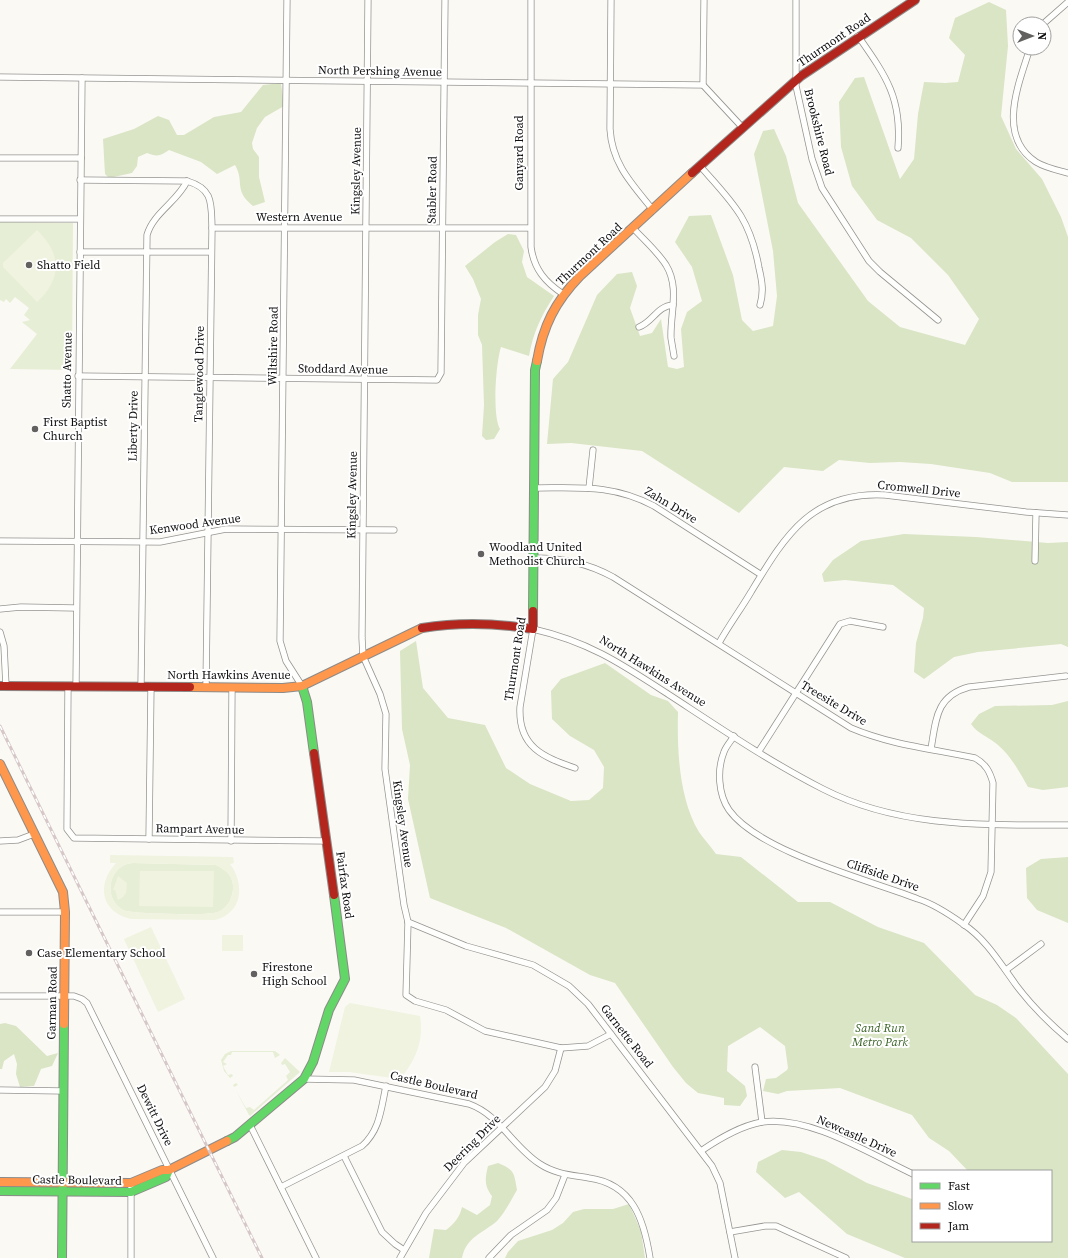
<svg xmlns="http://www.w3.org/2000/svg" width="1068" height="1258" viewBox="0 0 1068 1258" font-family="'Source Serif 4',serif">
<style>
.green{fill:#e7eed6}
.forest{fill:#d9e5c5}
.pitch{fill:#eff3df;fill-rule:evenodd}
.lines{fill:none;stroke-linecap:round;stroke-linejoin:round}
.street-casing{stroke:#959492;stroke-width:7}
.fast-casing{stroke:#8c8b89;stroke-width:10}
.slow-casing{stroke:#8c8b89;stroke-width:10}
.jam-casing{stroke:#8c8b89;stroke-width:10}
.street{stroke:#fefefd;stroke-width:5.5}
.fast{stroke:#63d668;stroke-width:8}
.slow{stroke:#ff974d;stroke-width:8}
.jam{stroke:#b3261e;stroke-width:8}
.rail-casing{stroke:#d6c7c8;stroke-width:3}
.rail{stroke:#fff;stroke-width:1.5;stroke-dasharray:4.5;stroke-linecap:butt}
.poi-dot{fill:#62615f;stroke:#fff;stroke-width:1.5}
.labels{text-anchor:middle;stroke-width:4;stroke-linejoin:round;paint-order:stroke}
.street-label{font-size:12px;fill:#0f0f0f;stroke:#fff}
.poi-label{font-size:12px;fill:#0f0f0f;stroke:#fff;text-anchor:start}
.park-label{font-size:12px;font-style:italic;fill:#386124;stroke:#fff}
</style>
<rect width="100%" height="100%" fill="#fbf9f4"/>
<g class="green">
<polygon points="0,222 73,223 72,370 10,369 37,334 22,322 30,320 24,315 29,308 15,297 10,303 6,299 4,302 0,300"/>
<path d="M133 863 216 865C225 869 232 875 233 885 234 896 228 908 218 912 209 916 130 914 123 910 102 898 109 864 133 863Z"/>
<polygon points="231,1051 275,1051 280,1055 275,1058 273,1052 232,1052 231,1055 228,1055 223,1062 227,1064 223,1066 228,1075 232,1074 233,1076 230,1078 224,1071 221,1060 225,1054"/>
<polygon points="285,1058 300,1072 250,1116 249,1115 233,1085 236,1083 238,1085 234,1087 246,1108 250,1107 254,1110 288,1080 286,1076 290,1072 285,1064 282,1065 281,1063"/>
</g>
<g class="forest">
<polygon points="989,2 1006,10 1008,46 1001,116 1016,149 1042,179 1061,217 1068,237 1068,482 1012,482 990,473 931,464 900,462 870,463 839,460 823,471 784,467 739,513 642,451 571,443 547,444 553,379 568,362 597,295 617,274 632,272 637,286 630,308 640,336 652,333 661,319 668,367 677,369 684,367 681,329 687,312 702,301 692,267 675,242 689,216 711,215 733,275 742,320 753,331 773,326 777,296 773,251 754,154 763,131 774,129 786,156 798,203 868,301 900,327 965,345 979,319 948,275 911,238 877,220 852,186 841,147 839,102 855,78 864,77 900,179 914,159 918,114 924,82 945,83 958,82 965,55 949,38 955,18"/>
<path d="M281 83 284 106 265 117 257 128 252 143 253 149 259 157V177L265 202 253 206C233 190 245 182 235 165L217 174 201 162 169 150C161 156 157 157 147 153L138 157 137 166 132 173 109 178 105 174 103 139 134 129 158 116 169 120 177 135H184L214 117 241 112 263 85Z"/>
<path d="M508 234 516 235 524 251 522 262 527 277 554 296C541 316 533 333 529 356L501 347C496 362 492 416 500 429L494 439 486 440 482 436 484 405 482 345 478 335V315L481 299 473 279 465 266 495 242Z"/>
<polygon points="904,534 976,537 1048,543 1068,542 1068,647 1061,644 978,652 954,657 924,679 914,672 916,643 923,618 924,608 893,585 845,580 824,582 822,574 833,560 861,541"/>
<path d="M416 641 423 688 448 718 485 725 506 768 530 784 571 801 589 800 603 788 604 767 594 750 570 736 552 719 551 691 561 679 605 663 651 695 668 701 678 712C677 750 679 799 699 832 704 839 711 847 716 854L741 857 798 902H830L878 927 924 943 975 995 997 1005 1016 1018 1068 1074V1258H905L847 1234 799 1192 785 1198 756 1172 758 1162 782 1150 801 1152 825 1160 867 1183 912 1199 913 1241H1051V1171H968L949 1151 929 1138 912 1115 840 1088 787 1091 778 1094 763 1091 766 1079 776 1078 787 1070 788 1068 785 1046 760 1027 728 1046 727 1071 745 1086 747 1096 740 1106 724 1105V1098L698 1093 686 1083 673 1067 615 983 590 975 506 928 430 898 408 799 410 765 402 729 400 651Z"/>
<path d="M1068 701V787L1043 790 1028 787C1020 773 1011 756 998 745 989 737 978 734 971 724L979 714 995 706 1052 705Z"/>
<polygon points="1068,857 1068,923 1037,910 1027,898 1026,868 1041,859"/>
<polygon points="5,1023 16,1026 47,1056 58,1053 52,1066 41,1069 34,1086 20,1087 16,1074 17,1064 14,1054 4,1061 2,1069 0,1069 0,1024"/>
<path d="M498 1163C515 1170 514 1173 517 1190 511 1200 505 1213 497 1221 483 1233 466 1237 462 1258H429L434 1229 446 1230C454 1224 460 1217 462 1207L477 1215 490 1205 492 1196C484 1186 485 1178 488 1166Z"/>
<polygon points="629,1204 641,1231 645,1258 505,1258 508,1252 518,1241 552,1230 563,1223 573,1212 584,1209 613,1209"/>
</g>
<g class="pitch">
<path d="M37 230C62 254 62 279 37 302L3 267V263Z"/>
<path d="M110 855 233 857 234 863 230 864C245 884 243 913 215 920L131 919C101 912 96 885 116 863H110ZM133 863 216 865C225 869 232 875 233 885 234 896 228 908 218 912 209 916 130 914 123 910 102 898 109 864 133 863Z"/>
<polygon points="140,871 214,871 213,907 139,906"/>
<polygon points="118,876 127,883 126,893 123,897 118,900 115,890 113,890"/>
<polygon points="151,927 185,999 158,1012 124,939"/>
<rect x="222" y="935" width="21" height="16"/>
<path d="M350 1003 420 1016C424 1041 416 1060 400 1079L349 1072H329L345 1007Z"/>
</g>
<g class="lines">
<g class="street-casing">
<g id="street">
<polyline points="287,0 280,641 286,661 302,686"/>
<polyline points="368,0 362,638 363,656 380,694 386,714 385,769 404,905 408,922 406,995 415,1001 446,1010 485,1031 561,1048 588,1046 611,1034"/>
<path d="M531 0V247C534 269 545 282 563 294"/>
<path d="M611 0 610 129C612 164 632 184 653 210"/>
<polyline points="796,0 796,86 812,159 822,188 869,261 880,272 938,320"/>
<polyline points="1043,24 1068,2"/>
<path d="M858 36C886 76 902 98 898 148"/>
<path d="M1030 48C1019 83 996 136 1036 162 1046 168 1057 170 1068 173"/>
<polyline points="0,77 703,85 742,127"/>
<polyline points="703,85 704,0"/>
<polyline points="0,158 81,158"/>
<path d="M700 166C733 203 750 218 759 268 762 281 764 292 760 305"/>
<path d="M80 180 187 181C214 189 211 204 212 228L206 687"/>
<polyline points="0,219 80,219"/>
<polyline points="212,228 530,228"/>
<path d="M633 228C644 240 657 251 666 265 680 288 670 313 671 338 672 344 673 350 674 356"/>
<polyline points="80,252 211,252"/>
<path d="M639 327C653 322 657 306 673 305"/>
<polyline points="78,376 437,380 441,373 445,0"/>
<path d="M534 488C579 488 612 484 654 506L760 574"/>
<polyline points="589,488 593,450"/>
<polyline points="0,541 160,542 226,529 394,530"/>
<path d="M534 558C563 558 587 563 613 577L851 728C891 745 933 749 975 758 986 764 990 772 993 783L991 872 983 896 964 925"/>
<polyline points="1035,561 1036,513"/>
<polyline points="0,609 21,607 75,608"/>
<polyline points="0,632 4,646 6,686"/>
<path d="M719 643C729 625 741 609 751 592 785 536 811 491 885 495L1026 512 1068 515"/>
<polyline points="68,686 67,829 74,838 326,841"/>
<polyline points="76,686 82,78"/>
<path d="M141 686 147 235C153 213 178 201 187 181"/>
<path d="M734 736C731 741 726 746 724 752 717 769 718 794 729 810 759 852 869 880 918 899 934 904 949 914 963 924 986 939 1000 963 1016 985 1031 1005 1049 1023 1068 1039"/>
<path d="M931 749C936 719 936 696 969 687L1066 676"/>
<polyline points="759,751 840,624 850,621 883,627"/>
<path d="M575 768C543 757 518 747 520 707L533 629C590 642 623 665 671 696 720 728 770 762 823 789 899 828 985 825 1068 825"/>
<polyline points="149,839 151,686"/>
<polyline points="0,841 18,840 34,834"/>
<polyline points="231,841 232,687"/>
<polyline points="0,912 65,912"/>
<polyline points="408,922 466,946 533,965 569,986 588,1004 712,1166 720,1183 735,1258"/>
<polyline points="1006,970 1041,944"/>
<polyline points="0,996 74,996 82,999 87,1003 213,1258"/>
<polyline points="755,1067 762,1122"/>
<path d="M304 1079 354 1080 469 1104C500 1115 513 1147 540 1164 555 1174 572 1175 589 1178 633 1184 644 1220 650 1258"/>
<polyline points="0,1090 63,1091"/>
<polyline points="250,1125 316,1258"/>
<path d="M701 1151C720 1138 740 1126 762 1122 809 1115 870 1154 913 1174"/>
<polyline points="344,1156 382,1232 395,1244 404,1250"/>
<path d="M281 1187 362 1146C380 1130 381 1109 386 1086"/>
<polyline points="131,1188 131,1258"/>
<polyline points="730,1232 765,1226 776,1226 846,1258"/>
<polyline points="400,1258 426,1213 464,1163 545,1087 555,1071 561,1048"/>
<polyline points="489,1258 511,1235 547,1210 556,1198 565,1175"/>
</g>
</g>
<g class="fast-casing">
<g id="fast">
<polyline points="533,611 535,370 537,361"/>
<polyline points="302,686 307,702 314,753"/>
<polyline points="227,1141 235,1137 304,1079 313,1062 329,1010 345,979 334,895"/>
<polyline points="0,1191 131,1192 166,1177 169,1170"/>
<polyline points="62,1258 64,1024"/>
</g>
</g>
<g class="slow-casing">
<g id="slow">
<path d="M537 361C543 326 555 302 580 276L692 173"/>
<polyline points="190,687 283,688 302,686 422,628"/>
<polyline points="0,764 63,892 65,912 64,1024"/>
<polyline points="0,1182 131,1183 162,1170 169,1170 227,1141"/>
</g>
</g>
<g class="jam-casing">
<g id="jam">
<polyline points="692,173 801,76 915,0"/>
<path d="M422 628C459 622 496 623 533 629V611"/>
<polyline points="0,686 190,687"/>
<polyline points="314,753 334,895"/>
</g>
</g>
<use href="#street" class="street"/>
<use href="#fast" class="fast"/>
<use href="#slow" class="slow"/>
<use href="#jam" class="jam"/>
<g class="rail-casing">
<polyline id="rail" points="0,726 262,1258"/>
</g>
<use href="#rail" class="rail"/>
</g>
<g class="poi-dot">
<circle cx="29" cy="265" r="4"/>
<circle cx="35" cy="429" r="4"/>
<circle cx="481" cy="554" r="4"/>
<circle cx="29" cy="953" r="4"/>
<circle cx="254" cy="974" r="4"/>
</g>
<g class="labels">
<g class="street-label">
<text transform="translate(834 40) rotate(-34)" y="4">Thurmont Road</text>
<text transform="translate(380 71) rotate(1)" y="4">North Pershing Avenue</text>
<text transform="translate(819 132) rotate(76)" y="4">Brookshire Road</text>
<text transform="translate(519 153) rotate(-90)" y="4">Ganyard Road</text>
<text transform="translate(356 171) rotate(-89)" y="4">Kingsley Avenue</text>
<text transform="translate(432 190) rotate(-89)" y="4">Stabler Road</text>
<text x="299" y="221">Western Avenue</text>
<text transform="translate(589 254) rotate(-43)" y="4">Thurmont Road</text>
<text transform="translate(273 346) rotate(-89)" y="4">Wiltshire Road</text>
<text transform="translate(343 369) rotate(1)" y="4">Stoddard Avenue</text>
<text transform="translate(67 370) rotate(-89)" y="4">Shatto Avenue</text>
<text transform="translate(199 374) rotate(-89)" y="4">Tanglewood Drive</text>
<text transform="translate(133 426) rotate(-89)" y="4">Liberty Drive</text>
<text transform="translate(919 489) rotate(6)" y="4">Cromwell Drive</text>
<text transform="translate(352 495) rotate(-89)" y="4">Kingsley Avenue</text>
<text transform="translate(671 505) rotate(31)" y="4">Zahn Drive</text>
<text transform="translate(195 524) rotate(-8)" y="4">Kenwood Avenue</text>
<text transform="translate(515 659) rotate(-81)" y="4">Thurmont Road</text>
<text transform="translate(653 671) rotate(32)" y="4">North Hawkins Avenue</text>
<text x="229" y="679">North Hawkins Avenue</text>
<text transform="translate(834 703) rotate(31)" y="4">Treesite Drive</text>
<text transform="translate(403 824) rotate(82)" y="4">Kingsley Avenue</text>
<text transform="translate(200 829) rotate(1)" y="4">Rampart Avenue</text>
<text transform="translate(883 875) rotate(19)" y="4">Cliffside Drive</text>
<text transform="translate(345 885) rotate(82)" y="4">Fairfax Road</text>
<text transform="translate(52 1003) rotate(-89)" y="4">Garman Road</text>
<text transform="translate(627 1036) rotate(52)" y="4">Garnette Road</text>
<text transform="translate(434 1085) rotate(13)" y="4">Castle Boulevard</text>
<text transform="translate(155 1115) rotate(64)" y="4">Dewitt Drive</text>
<text transform="translate(857 1136) rotate(24)" y="4">Newcastle Drive</text>
<text transform="translate(472 1143) rotate(-45)" y="4">Deering Drive</text>
<text transform="translate(77 1180) rotate(1)" y="4">Castle Boulevard</text>
</g>
<g class="poi-label">
<text x="37" y="269">Shatto Field</text>
<text x="43" y="426">First Baptist<tspan x="43" dy="14">Church</tspan></text>
<text x="489" y="551">Woodland United<tspan x="489" dy="14">Methodist Church</tspan></text>
<text x="37" y="957">Case Elementary School</text>
<text x="262" y="971">Firestone<tspan x="262" dy="14">High School</tspan></text>
</g>
<g class="park-label">
<text x="880" y="1032">Sand Run<tspan x="880" dy="14">Metro Park</tspan></text>
</g>
</g>
<rect x="912" y="1170" width="140" height="72" fill="#ffffff" stroke="#9f9f9f"/>
<rect x="920" y="1183" width="20" height="6" fill="#63d668" stroke="#9f9f9f"/>
<text x="948" y="1190" font-size="12" fill="#0f0f0f">Fast</text>
<rect x="920" y="1203" width="20" height="6" fill="#ff974d" stroke="#9f9f9f"/>
<text x="948" y="1210" font-size="12" fill="#0f0f0f">Slow</text>
<rect x="920" y="1223" width="20" height="6" fill="#b3261e" stroke="#9f9f9f"/>
<text x="948" y="1230" font-size="12" fill="#0f0f0f">Jam</text>
<g transform="translate(1032 36) rotate(90)"><circle r="19" fill="#ffffff" stroke="#9f9f9f"/>
<path d="M0-3L7 15L0 10L-7 15Z" fill="#62615f"/>
<text y="-6" font-size="11" font-weight="bold" text-anchor="middle" fill="#0f0f0f">N</text>
</g>
</svg>
